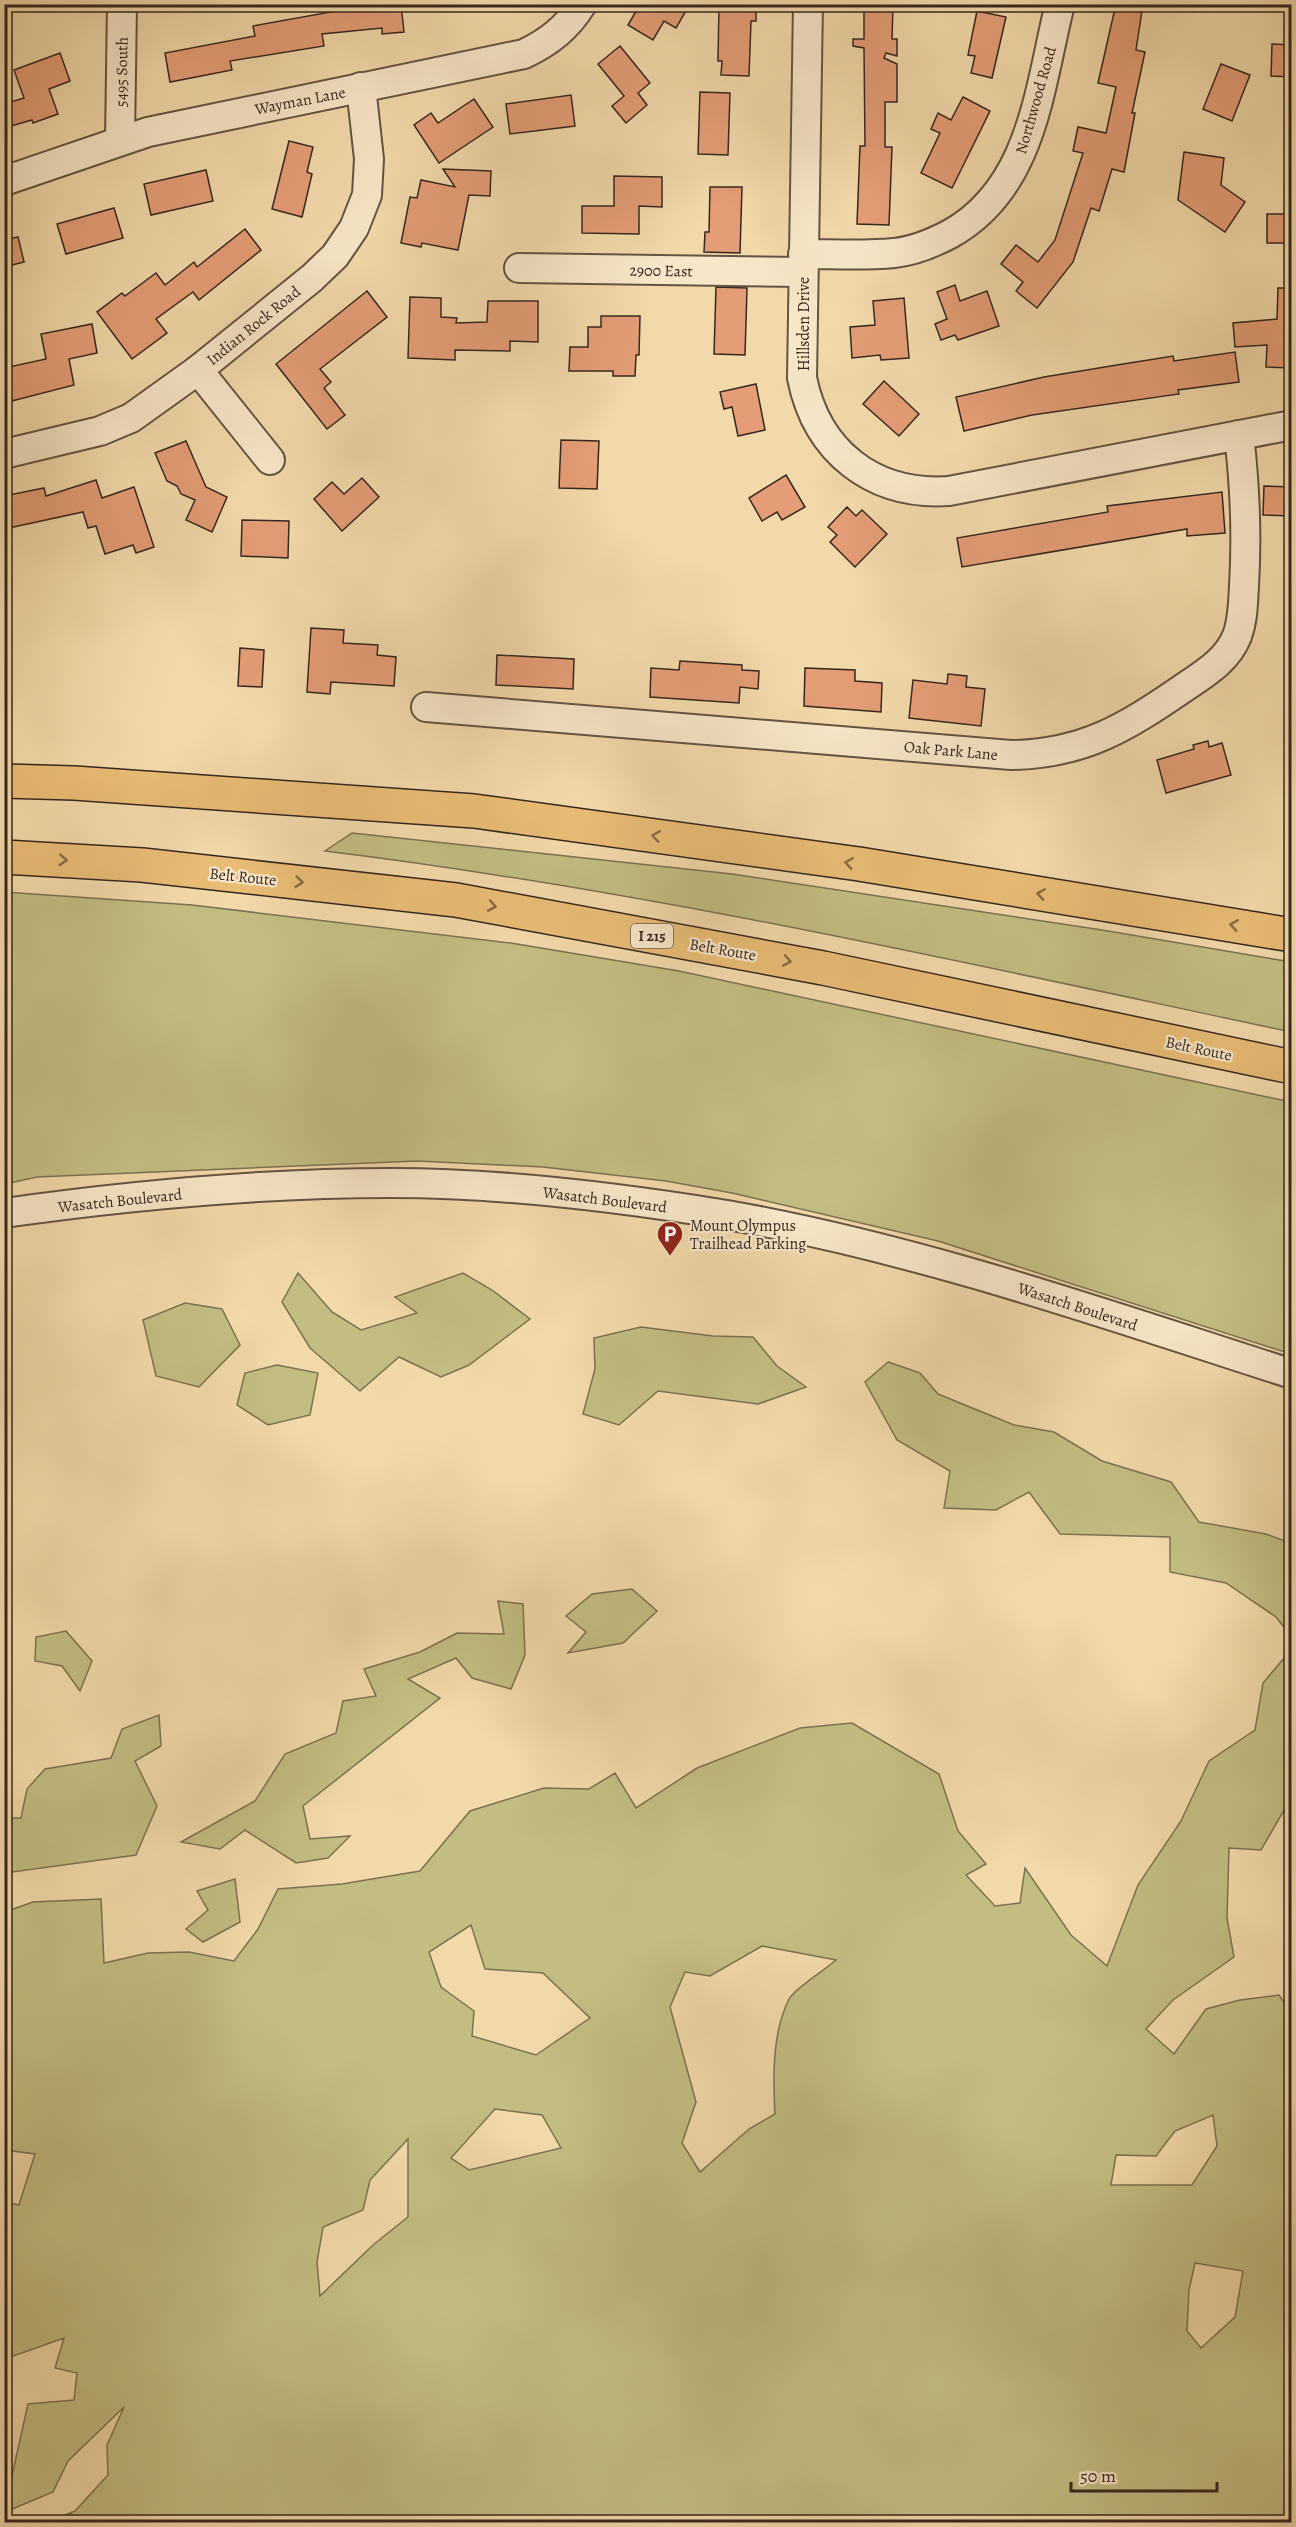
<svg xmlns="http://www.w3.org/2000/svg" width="1296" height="2527" viewBox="0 0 1296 2527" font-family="Alegreya,serif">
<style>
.green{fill:#c2bd83;stroke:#7c7251;stroke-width:1.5;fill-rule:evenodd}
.building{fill:#e49d76;stroke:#36271f;stroke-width:1.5}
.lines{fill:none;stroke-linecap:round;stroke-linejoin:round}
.minor-casing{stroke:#655442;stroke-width:32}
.highway-casing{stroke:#36271f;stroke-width:36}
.minor{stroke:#f7e6c8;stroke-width:28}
.highway{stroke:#e9bc75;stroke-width:33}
.oneway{stroke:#876a46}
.labels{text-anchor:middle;stroke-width:4.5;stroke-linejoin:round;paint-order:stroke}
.shield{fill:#f7e6c8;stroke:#706052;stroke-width:1.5}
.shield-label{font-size:15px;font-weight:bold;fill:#36271f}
.street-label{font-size:16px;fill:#36271f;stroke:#f7e6c8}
.poi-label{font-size:16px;fill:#36271f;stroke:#f7e6c8;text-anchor:start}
</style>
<rect width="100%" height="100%" fill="#f2d9aa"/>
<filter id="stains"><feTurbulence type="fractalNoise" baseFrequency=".00333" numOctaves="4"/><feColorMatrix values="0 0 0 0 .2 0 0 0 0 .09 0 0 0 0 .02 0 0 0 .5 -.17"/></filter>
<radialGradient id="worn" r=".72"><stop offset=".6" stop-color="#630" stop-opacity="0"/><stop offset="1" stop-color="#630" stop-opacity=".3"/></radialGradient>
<g class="green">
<path d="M352 833 732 874 1102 930 1291 962V1032C971 964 651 891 325 851Z"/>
<polygon points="4,892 192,905 511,943 679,971 1291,1102 1291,1354 938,1241 732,1193 666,1181 543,1167 417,1161 37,1177 5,1184"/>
<polygon points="298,1273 332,1312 361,1330 417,1313 395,1297 463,1273 492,1290 530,1319 469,1365 441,1377 399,1357 360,1391 310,1348 282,1302"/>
<polygon points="185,1303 222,1309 240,1345 199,1387 156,1376 143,1320"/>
<polygon points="641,1327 713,1336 753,1337 777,1366 806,1387 758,1404 658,1391 619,1425 583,1414 595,1369 594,1338"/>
<polygon points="888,1362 920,1373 938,1394 1014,1425 1054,1432 1102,1461 1171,1482 1199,1522 1266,1534 1291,1543 1291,1636 1276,1617 1226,1583 1170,1572 1170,1537 1060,1534 1029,1492 996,1510 944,1508 950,1471 897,1440 865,1382"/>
<polygon points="277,1365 318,1373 310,1415 268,1425 237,1405 245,1373"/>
<polygon points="632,1589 657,1611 623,1643 568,1653 586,1632 566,1616 592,1594"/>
<polygon points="498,1601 523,1604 525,1655 511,1689 472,1678 456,1658 408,1679 440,1698 303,1806 310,1839 350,1836 328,1858 296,1863 245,1830 220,1849 181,1842 255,1801 285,1754 336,1733 343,1701 376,1696 364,1669 420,1652 457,1633 504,1634"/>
<polygon points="66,1631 92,1661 80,1691 62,1666 35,1661 36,1637"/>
<path d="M1291 1650V1798L1261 1850 1229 1848 1227 1918 1234 1957 1173 2000 1146 2029 1174 2054 1206 2009 1240 2000 1279 1995 1291 2013V2522H49L75 2511 108 2475 107 2445 124 2407 68 2461 53 2492 5 2512V2490L9 2489 28 2404 74 2400 77 2373 55 2368 64 2338 5 2359V2202L19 2205 35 2154 5 2150V1912L33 1902 101 1899 104 1963 148 1953 189 1952 234 1961 258 1929 278 1889 342 1884 420 1871 470 1811 544 1788 589 1789 615 1773 636 1808 697 1768 800 1728 852 1723 939 1774 958 1831 986 1864 966 1875 995 1906 1020 1903 1025 1868 1071 1935 1107 1966 1138 1885 1181 1821 1209 1761 1255 1730 1263 1683ZM471 1925 485 1969 543 1973 590 2018 536 2055 472 2036 474 2011 441 1987 429 1952ZM762 1946 836 1960C825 1970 795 1988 789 1999 772 2033 773 2077 775 2114L749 2129 700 2172 682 2143 696 2102 670 2007 685 1972 710 1976ZM495 2109 542 2115 561 2148 469 2170 451 2158ZM1213 2115 1217 2146 1192 2185H1111L1116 2155 1156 2156 1175 2131ZM408 2139V2217L373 2245 320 2296 317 2262 323 2227 363 2210 370 2180ZM1195 2263 1243 2271 1235 2317 1201 2348 1187 2331 1189 2290Z"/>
<polygon points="159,1715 161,1746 135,1761 157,1806 136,1855 5,1873 5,1818 21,1818 27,1789 45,1769 111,1758 122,1729"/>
<polygon points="235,1879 240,1922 203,1942 186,1929 208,1910 197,1891"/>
</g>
<g class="building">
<polygon points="341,4 401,4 404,32 382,34 382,28 322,34 324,46 230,61 232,70 170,82 165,53 255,36 253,26 342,10"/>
<polygon points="637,4 690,4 676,28 664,21 653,40 628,25 639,6"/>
<polygon points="719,4 756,4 756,21 751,21 749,76 721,75 722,61 718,61"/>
<polygon points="864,4 893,4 892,39 897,39 897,56 886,53 884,58 897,64 897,102 885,102 885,147 892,147 889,225 857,224 860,146 865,146 864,48 853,46 853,39 864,39"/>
<polygon points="1116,4 1143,4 1136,50 1145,52 1132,113 1135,113 1124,172 1112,169 1099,211 1091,208 1073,262 1037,308 1016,291 1023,282 1001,264 1016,245 1038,262 1055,240 1083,153 1073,151 1078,127 1106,133 1116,87 1098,83"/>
<polygon points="977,11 1006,17 992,78 971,73 975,56 968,55"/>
<polygon points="1272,44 1292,45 1292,77 1271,76"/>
<polygon points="620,46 650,83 638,93 647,105 626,123 612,106 624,96 598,64"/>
<polygon points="60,53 70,81 49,89 58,114 33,123 32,120 4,128 4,104 24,98 14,70"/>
<polygon points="1221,64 1250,75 1232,121 1203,109"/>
<polygon points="700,92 730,93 728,155 698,154"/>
<polygon points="571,95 575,126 510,134 506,104"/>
<polygon points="963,97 990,111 952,188 921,173 940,133 931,129 938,113 951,120"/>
<polygon points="474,99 493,127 439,163 414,125 431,113 438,123"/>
<polygon points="289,141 313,147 307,172 312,174 302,217 272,209"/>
<polygon points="1184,152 1224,158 1221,185 1245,202 1225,232 1178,200"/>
<polygon points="443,169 491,171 490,196 469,195 458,250 422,243 421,247 401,243 410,197 417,198 421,180 455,187"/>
<polygon points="206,170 213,201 151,215 144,184"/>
<polygon points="614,176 662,177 662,207 639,206 639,234 582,233 582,206 614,206"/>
<polygon points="710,187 742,187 740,253 704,252 705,232 709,232"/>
<polygon points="114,208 123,238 66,254 57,224"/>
<rect x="1267" y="214" width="25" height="29"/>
<polygon points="245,229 261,250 199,300 193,292 156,319 167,333 132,359 97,312 122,293 125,296 156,273 165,285 194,262 197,267"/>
<polygon points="18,237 24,262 4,267 4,240"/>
<polygon points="955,285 960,301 987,291 999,326 958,340 955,335 941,340 935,324 947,319 937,292"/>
<polygon points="716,287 747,288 745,355 714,354"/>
<polygon points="1278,288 1292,288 1292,368 1266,367 1267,345 1235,347 1233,323 1277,319"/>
<polygon points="367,291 387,317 320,369 331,382 324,388 345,415 327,429 276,364"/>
<polygon points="410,297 441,298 441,317 457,318 456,323 487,322 488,301 538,301 538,342 510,341 510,351 455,350 455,360 408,358"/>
<polygon points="904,298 909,358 881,360 880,355 852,358 850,327 875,325 873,301"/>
<polygon points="601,316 640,316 639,355 636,355 635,376 613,376 613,371 569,371 570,347 588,347 588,327 601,327"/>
<polygon points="92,324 97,353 69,359 74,385 4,403 4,368 46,359 41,334"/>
<polygon points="1235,352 1239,382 1178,390 1179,394 1032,415 964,431 956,397 1044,377 1117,365 1173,356 1174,361"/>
<polygon points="884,381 919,414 899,436 863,404"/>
<polygon points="756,384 765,430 738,436 732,407 724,409 720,392"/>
<polygon points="561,440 599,441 597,489 559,488"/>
<polygon points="186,441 206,487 227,497 212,532 186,520 195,500 181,494 177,486 167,481 155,453"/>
<polygon points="786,475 805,507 782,520 777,512 762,521 749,498"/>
<polygon points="362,478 379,497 342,531 314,499 332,482 344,494"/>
<polygon points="96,480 102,498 134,487 154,547 136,553 133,545 105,554 96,526 88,528 83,512 4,529 4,496 44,488 46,496"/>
<polygon points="1264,486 1292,487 1292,516 1263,515"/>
<polygon points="1222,492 1225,533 1187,536 1187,529 962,567 957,538 1108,512 1107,506"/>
<polygon points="847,507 856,516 862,510 887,534 855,567 830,542 837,535 828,527"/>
<polygon points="242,520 289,521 288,558 241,556"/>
<polygon points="311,628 344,630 343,643 378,645 377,655 396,657 394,686 331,682 330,694 307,692"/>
<polygon points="240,648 264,650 262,687 238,686"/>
<polygon points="497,655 574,659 573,689 496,685"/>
<polygon points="680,661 742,665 742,670 759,671 758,689 740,687 739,703 650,697 651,668 679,670"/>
<polygon points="805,668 855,670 855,681 882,683 881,712 804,706"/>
<polygon points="948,674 967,676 966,687 985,689 981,726 909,718 913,680 947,684"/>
<polygon points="1208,741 1209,747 1222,743 1231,775 1166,793 1157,760 1194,749 1193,745"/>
</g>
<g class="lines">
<g class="minor-casing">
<g id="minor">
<path d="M808 4 802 378C817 452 873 496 949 491L1292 425"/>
<polyline points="120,140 122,4"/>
<path d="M4 181 148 132 524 54C549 42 567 28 582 4"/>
<path d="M803 254C833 254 864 256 894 253 914 251 933 243 950 234 1033 188 1039 88 1060 4"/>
<polyline points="519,268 803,272"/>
<polyline points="198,370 270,460"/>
<polyline points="4,454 100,431 131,418 198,370 312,278 335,256 354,228 367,195 369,159 361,87"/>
<path d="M426 707 1011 755C1083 754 1125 728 1182 689 1204 674 1227 661 1237 636 1243 620 1243 603 1244 586 1247 536 1245 486 1239 435"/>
<path d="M4 1213C132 1195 263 1183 392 1183 504 1183 617 1197 727 1215 920 1249 1105 1314 1292 1374"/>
</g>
</g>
<g class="highway-casing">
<g id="highway">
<polyline points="4,781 74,783 474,811 859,864 1292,935"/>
<polyline points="4,857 142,865 456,900 823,968 1292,1067"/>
</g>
</g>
<use href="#minor" class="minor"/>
<use href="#highway" class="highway"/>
</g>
<defs><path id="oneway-chevron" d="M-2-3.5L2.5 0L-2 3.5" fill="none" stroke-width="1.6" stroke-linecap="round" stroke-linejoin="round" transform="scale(1.5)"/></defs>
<g class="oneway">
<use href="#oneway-chevron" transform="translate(656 836) rotate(-172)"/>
<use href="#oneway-chevron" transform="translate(63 860) rotate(3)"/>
<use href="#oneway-chevron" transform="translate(849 863) rotate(-172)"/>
<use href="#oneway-chevron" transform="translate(299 882) rotate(6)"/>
<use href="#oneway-chevron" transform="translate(1041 894) rotate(-171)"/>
<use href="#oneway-chevron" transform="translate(492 906) rotate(10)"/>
<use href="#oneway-chevron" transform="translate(1234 925) rotate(-171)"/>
<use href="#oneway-chevron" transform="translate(787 961) rotate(10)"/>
</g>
<defs>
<g id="parking-pin" transform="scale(1.35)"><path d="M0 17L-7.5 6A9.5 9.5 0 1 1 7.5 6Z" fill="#8f2418" stroke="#f7e6c8"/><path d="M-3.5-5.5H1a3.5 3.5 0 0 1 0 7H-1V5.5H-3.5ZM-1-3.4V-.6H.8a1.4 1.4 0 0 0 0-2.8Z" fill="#fff"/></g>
</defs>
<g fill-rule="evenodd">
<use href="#parking-pin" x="670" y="1234"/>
</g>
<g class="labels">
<rect class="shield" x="631" y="924" width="42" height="24" rx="4.5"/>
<g class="shield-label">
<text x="652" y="941">I 215</text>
</g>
<g class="street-label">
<text transform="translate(121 72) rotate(-89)" y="6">5495 South</text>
<text transform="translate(300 100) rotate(-11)" y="6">Wayman Lane</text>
<text transform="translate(1035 100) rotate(-74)" y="6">Northwood Road</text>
<text transform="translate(661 270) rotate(1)" y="6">2900 East</text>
<text transform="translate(803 324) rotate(-90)" y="6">Hillsden Drive</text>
<text transform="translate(253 325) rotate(-39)" y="6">Indian Rock Road</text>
<text transform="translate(951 750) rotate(5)" y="6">Oak Park Lane</text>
<text transform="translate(243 876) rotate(6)" y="6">Belt Route</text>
<text transform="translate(723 949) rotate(10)" y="6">Belt Route</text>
<text transform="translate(1199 1048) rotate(12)" y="6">Belt Route</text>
<text transform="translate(605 1199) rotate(7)" y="6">Wasatch Boulevard</text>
<text transform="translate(120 1200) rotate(-6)" y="6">Wasatch Boulevard</text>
<text transform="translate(1078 1306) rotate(18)" y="6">Wasatch Boulevard</text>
</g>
<g class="poi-label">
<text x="690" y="1231">Mount Olympus<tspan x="690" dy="18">Trailhead Parking</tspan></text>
</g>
</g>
<rect width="1296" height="2527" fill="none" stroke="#f2d9aa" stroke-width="24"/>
<rect x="6" y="6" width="1284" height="2515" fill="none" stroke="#36271f" stroke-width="3"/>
<rect x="12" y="12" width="1272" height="2503" fill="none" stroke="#36271f" stroke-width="1.5"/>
<path d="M1071 2482v9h146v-9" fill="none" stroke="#36271f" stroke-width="3"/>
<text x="1080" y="2482" font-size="18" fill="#36271f" stroke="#f7e6c8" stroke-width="4.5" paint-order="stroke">50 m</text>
<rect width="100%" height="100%" filter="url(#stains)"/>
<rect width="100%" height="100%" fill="url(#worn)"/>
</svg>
